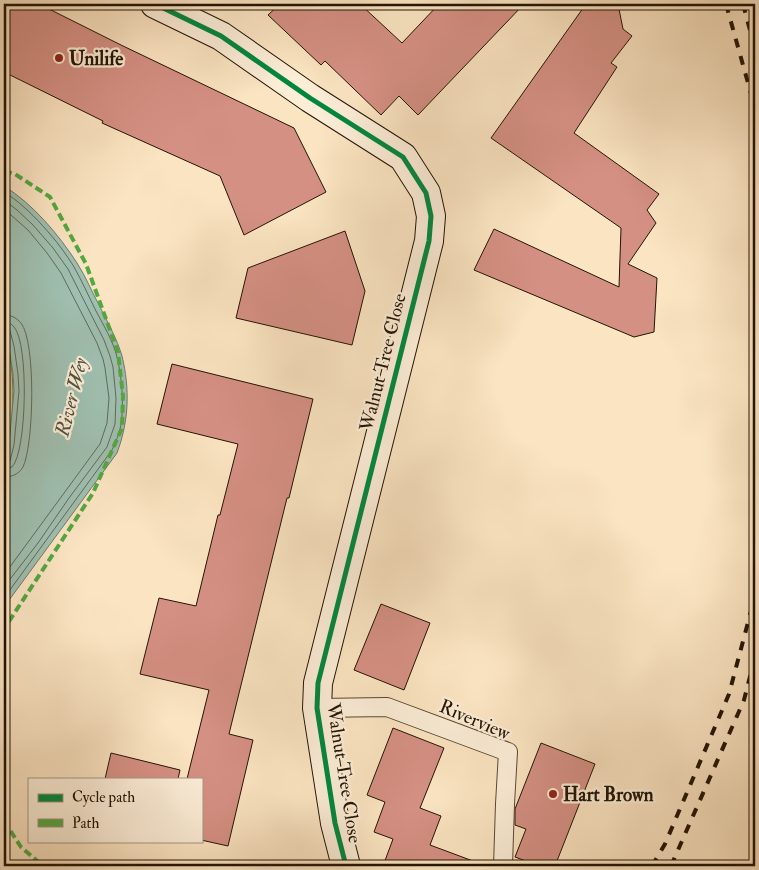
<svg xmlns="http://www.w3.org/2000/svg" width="759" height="870" viewBox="0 0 759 870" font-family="'IM FELL Double Pica',serif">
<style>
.green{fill:#c3c390;stroke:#726c4a}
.water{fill:#9fbfb0;stroke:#6d7b6b}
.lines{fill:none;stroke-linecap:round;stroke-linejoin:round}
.shore{stroke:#606a5a;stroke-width:1}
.building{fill:#d59084;stroke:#221403}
.lane-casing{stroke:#584833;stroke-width:20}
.secondary-casing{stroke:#221403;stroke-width:30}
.lane{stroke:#fcedd7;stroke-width:18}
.secondary{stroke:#fcedd7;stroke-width:28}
.rail{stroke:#221403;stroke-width:4;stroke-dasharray:9 9;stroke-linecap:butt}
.quiet{stroke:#53a840;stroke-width:4;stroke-dasharray:8 4;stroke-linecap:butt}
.cycleway-casing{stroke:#fcedd7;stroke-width:8}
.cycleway{stroke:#00873e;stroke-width:5}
.poi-dot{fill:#8f2418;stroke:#fcedd7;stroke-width:2}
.labels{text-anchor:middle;stroke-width:4.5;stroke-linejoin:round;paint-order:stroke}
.poi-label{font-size:19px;font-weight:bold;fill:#221403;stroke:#fcedd7;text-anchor:start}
.street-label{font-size:19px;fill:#221403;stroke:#fcedd7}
.water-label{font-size:20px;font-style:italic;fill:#4e5040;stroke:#fcedd7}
</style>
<rect width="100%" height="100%" fill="#fbe4c2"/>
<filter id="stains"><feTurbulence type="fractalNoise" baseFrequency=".004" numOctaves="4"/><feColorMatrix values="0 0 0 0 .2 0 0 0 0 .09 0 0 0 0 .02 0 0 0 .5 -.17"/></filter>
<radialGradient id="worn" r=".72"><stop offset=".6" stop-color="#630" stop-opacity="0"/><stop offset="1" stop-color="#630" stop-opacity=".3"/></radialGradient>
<path class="green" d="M4 325C13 363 15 390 11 429 9 441 8 453 4 464Z"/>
<path class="water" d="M4 186C33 204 59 235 77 263 86 277 92 292 100 307 108 323 117 339 122 356 130 389 129 421 117 453L4 607V464L9 444 14 391 13 374 9 348 4 325Z"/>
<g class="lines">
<g class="shore">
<path d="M4 192C29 207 59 242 74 267 82 281 89 297 96 311 104 326 113 341 117 357 122 378 124 403 121 425 119 434 116 442 112 450L4 598"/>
<polyline points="4,200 17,210 33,225 53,248 68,269 104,340 110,356 113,367 116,398 115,424 107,447 69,498 38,543 4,587"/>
<polyline points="4,209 28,230 47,253 61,273 97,343 103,359 105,368 109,398 107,423 100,444 4,575"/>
<path d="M4 315C10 315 16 317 21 323 36 342 34 444 23 467 19 474 12 477 4 477"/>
<path d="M4 323C8 323 11 323 14 327 29 343 27 452 12 467L4 470"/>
<polyline points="4,329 7,329 10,331 14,346 18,374 19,391 14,445 10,461 8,463 4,464"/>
</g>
</g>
<g class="building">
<polygon points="4,4 39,4 121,45 294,128 326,192 244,235 220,176 102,123 103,121 4,72"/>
<polygon points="280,4 360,4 402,43 439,4 524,4 418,115 399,96 381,115 325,61 321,65 268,15"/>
<polygon points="586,4 618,4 623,29 632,36 611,63 617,67 574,133 659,194 647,210 656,223 628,264 657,278 654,332 634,337 474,270 494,229 619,287 621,228 491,138"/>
<polygon points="345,231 365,291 352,345 236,318 248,268"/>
<polygon points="172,364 313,399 289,498 287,498 229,734 253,740 228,846 201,840 201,779 187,779 209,690 140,674 159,598 196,606 218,515 220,515 238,444 157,424"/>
<polygon points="381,604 430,623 404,690 354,670"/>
<polygon points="393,728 444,748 420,808 441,816 430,845 481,864 480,866 383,866 393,839 374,832 385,802 367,795"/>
<polygon points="541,743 595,764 555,866 539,866 515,857 526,829 515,825 515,809"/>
<polygon points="111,753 180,770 178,779 105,779"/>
</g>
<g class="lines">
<g class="lane-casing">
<polyline id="lane" points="317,708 387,707 508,752 505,804 503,866"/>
</g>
<g class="secondary-casing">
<polyline id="secondary" points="155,4 221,36 310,98 403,157 426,193 431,216 429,241 318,683 317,708 335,823 346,866"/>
</g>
<use href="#lane" class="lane"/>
<use href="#secondary" class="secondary"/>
<g class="rail">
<polyline points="726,4 755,108"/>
<polyline points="743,4 755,49"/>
<polyline points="652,866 665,844 729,694 755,596"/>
<polyline points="671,866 744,700 755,657"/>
</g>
<g class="quiet">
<polyline points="4,171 15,174 50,197 86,264 118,352 123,396 122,428 93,493 4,629"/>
<polyline points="4,821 21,847 43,866"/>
</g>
<g class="cycleway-casing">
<polyline id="cycleway" points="155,4 221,36 310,98 403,157 426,193 431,216 429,241 318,683 317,708 335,823 346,866"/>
</g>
<use href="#cycleway" class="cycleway"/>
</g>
<g class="poi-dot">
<circle cx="59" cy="58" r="5"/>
<circle cx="553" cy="794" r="5"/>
</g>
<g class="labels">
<g class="poi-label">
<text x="69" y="65">Unilife</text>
<text x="563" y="801">Hart Brown</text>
</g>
<g class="street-label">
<text transform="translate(382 362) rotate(-76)" y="7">Walnut Tree Close</text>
<text transform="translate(475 719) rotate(23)" y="7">Riverview</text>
<text transform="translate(345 773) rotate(81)" y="7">Walnut Tree Close</text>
</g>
<g class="water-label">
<text transform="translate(71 397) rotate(-76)" y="7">River Wey</text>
</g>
</g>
<rect width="759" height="870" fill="none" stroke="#fbe4c2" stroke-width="20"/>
<rect x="5" y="5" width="749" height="860" fill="none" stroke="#221403" stroke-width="2.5"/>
<rect x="10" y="10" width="739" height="850" fill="none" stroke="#221403"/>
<rect x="28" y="778" width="175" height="65" fill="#fcedd7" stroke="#a59682"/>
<rect x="38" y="794" width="25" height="8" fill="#00873e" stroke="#a59682"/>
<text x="72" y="802" font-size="15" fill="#221403">Cycle path</text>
<rect x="38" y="819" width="25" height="8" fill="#53a840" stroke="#a59682"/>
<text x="72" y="828" font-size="15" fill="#221403">Path</text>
<rect width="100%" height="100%" filter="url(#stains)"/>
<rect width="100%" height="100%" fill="url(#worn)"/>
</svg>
